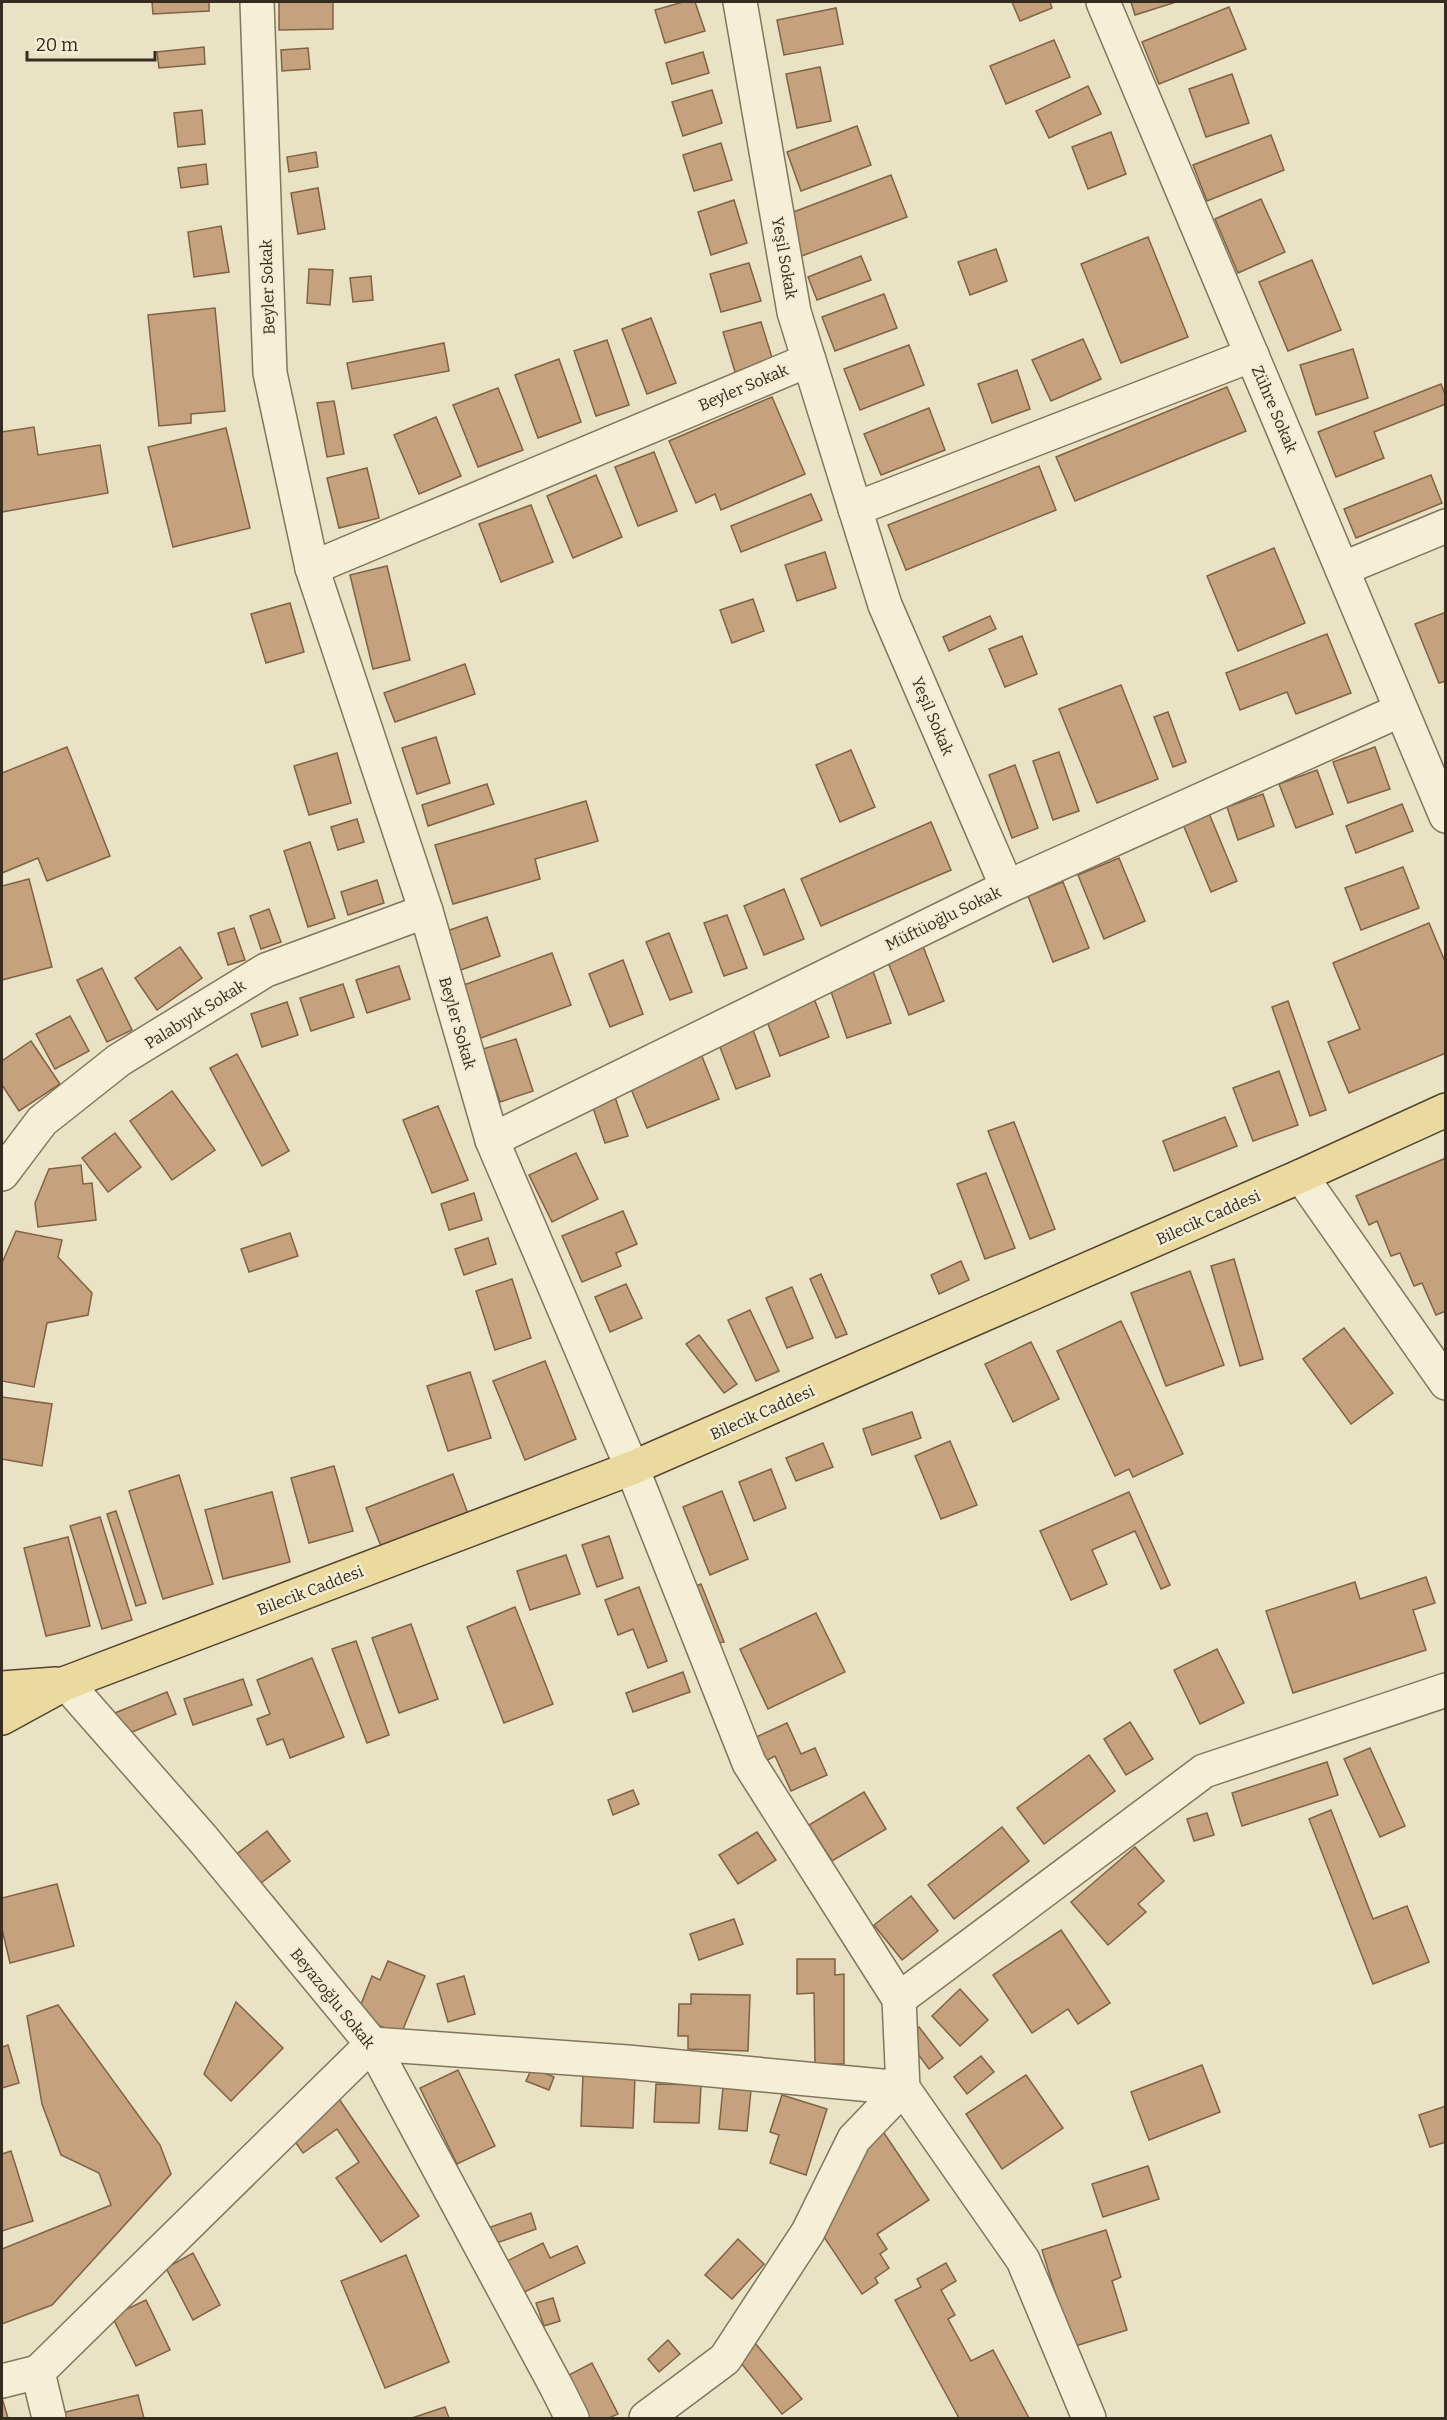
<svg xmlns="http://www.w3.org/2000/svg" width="1447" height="2420" viewBox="0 0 1447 2420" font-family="Bitter,serif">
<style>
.building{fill:#c5a27d;stroke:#806244;stroke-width:1.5}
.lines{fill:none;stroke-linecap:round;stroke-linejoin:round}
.street-casing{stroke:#83755c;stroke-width:36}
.primary-casing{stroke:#514330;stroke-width:36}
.street{stroke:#f6efd7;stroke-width:33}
.primary{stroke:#eada9f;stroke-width:33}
.labels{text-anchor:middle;stroke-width:5;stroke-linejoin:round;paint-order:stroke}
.street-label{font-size:16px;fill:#352b1f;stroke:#f2ecd3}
</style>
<rect width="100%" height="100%" fill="#eae2c4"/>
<g class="building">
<polygon points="152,2 209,2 209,11 153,14"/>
<polygon points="279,2 333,2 333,29 279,30"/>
<polygon points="683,2 695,2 705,31 665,43 655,10"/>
<polygon points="1012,2 1050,2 1052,8 1020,21"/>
<polygon points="1131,2 1176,2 1135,15"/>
<polygon points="1229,7 1246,49 1159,84 1142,42"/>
<polygon points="836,8 843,44 784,55 777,20"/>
<polygon points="1054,40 1070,77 1006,104 990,66"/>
<polygon points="204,47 205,64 159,68 157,52"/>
<polygon points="308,48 310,69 282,71 281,50"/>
<polygon points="703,52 709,73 672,84 666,63"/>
<polygon points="820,67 831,121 797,128 786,74"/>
<polygon points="1232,74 1249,123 1206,137 1189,89"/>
<polygon points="1088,86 1101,114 1049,138 1036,111"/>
<polygon points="712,90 722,123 683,136 672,102"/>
<polygon points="202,110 205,144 178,147 174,113"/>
<polygon points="857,126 871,165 801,191 787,152"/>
<polygon points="1111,132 1126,174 1088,189 1072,147"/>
<polygon points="1271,135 1284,170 1207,201 1193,165"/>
<polygon points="721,143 732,180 694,191 683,155"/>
<polygon points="316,152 318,167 289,172 287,157"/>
<polygon points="206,164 208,184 181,188 178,168"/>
<polygon points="891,175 907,217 799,257 783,216"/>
<polygon points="318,188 325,229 298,234 291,193"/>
<polygon points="1261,199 1285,252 1238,273 1215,219"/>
<polygon points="734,200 747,243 711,255 698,212"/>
<polygon points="221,226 229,272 194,277 188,232"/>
<polygon points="1148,237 1188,337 1121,363 1081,264"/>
<polygon points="996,249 1007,281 970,295 958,262"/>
<polygon points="861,256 871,280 817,300 808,277"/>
<polygon points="1312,260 1341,330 1288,351 1259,282"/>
<polygon points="749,263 761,301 721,312 710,274"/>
<polygon points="309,269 333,270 330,305 307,303"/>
<polygon points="371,276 373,300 353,302 350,278"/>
<polygon points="884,294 897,328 835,351 822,317"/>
<polygon points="215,308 225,411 191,414 191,423 159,426 148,315"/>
<polygon points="651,318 676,383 647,394 622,329"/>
<polygon points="761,322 774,364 736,375 723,332"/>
<polygon points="1083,339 1101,379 1051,401 1032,360"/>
<polygon points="607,340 629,405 596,416 574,351"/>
<polygon points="444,343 449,371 352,389 347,363"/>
<polygon points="909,345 924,385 860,410 844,369"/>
<polygon points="1353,349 1368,398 1316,415 1300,365"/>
<polygon points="559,359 581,422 538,438 515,375"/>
<polygon points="1017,370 1030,409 992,423 978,384"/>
<polygon points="1441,384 1446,397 1446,404 1374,432 1384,458 1336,477 1318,432"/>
<polygon points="1227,387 1246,431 1075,501 1056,457"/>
<polygon points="498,388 523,450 478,467 453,405"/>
<polygon points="772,397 805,474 721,510 715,494 696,503 669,441"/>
<polygon points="334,401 344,454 327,457 317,403"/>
<polygon points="929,408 945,450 881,475 864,434"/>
<polygon points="436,417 461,476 419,494 394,435"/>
<polygon points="34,427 38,455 100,445 108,493 2,512 2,432"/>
<polygon points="226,428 250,528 173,547 148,447"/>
<polygon points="654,452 677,511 638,526 615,467"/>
<polygon points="1039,466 1056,510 906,570 888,525"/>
<polygon points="367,468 379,518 339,528 327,478"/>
<polygon points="596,475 622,537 573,558 547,496"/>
<polygon points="1431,475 1442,503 1356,538 1344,509"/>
<polygon points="811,494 822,520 741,552 731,526"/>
<polygon points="531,505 553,562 501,582 479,524"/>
<polygon points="1274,548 1305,623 1238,651 1207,576"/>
<polygon points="825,552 836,588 797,601 785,565"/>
<polygon points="387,566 410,660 373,669 350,575"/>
<polygon points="753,599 764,631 732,643 720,610"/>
<polygon points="290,603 304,652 266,663 251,614"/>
<polygon points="1446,612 1446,681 1439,683 1415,624"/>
<polygon points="990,616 996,629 949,651 943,637"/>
<polygon points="1327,634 1351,693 1296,714 1287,692 1240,710 1226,673"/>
<polygon points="1022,636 1037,674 1005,687 989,649"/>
<polygon points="465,664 475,694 395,722 384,693"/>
<polygon points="1121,685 1158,779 1097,803 1059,709"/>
<polygon points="1168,712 1186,762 1173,767 1154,717"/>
<polygon points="436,737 450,783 417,794 402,748"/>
<polygon points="67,747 110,856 47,881 38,858 2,873 2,773"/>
<polygon points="1375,747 1390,789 1348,803 1333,762"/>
<polygon points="851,750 875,807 840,822 816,765"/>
<polygon points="1059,752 1079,811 1053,820 1033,761"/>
<polygon points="337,753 351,803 309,815 294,766"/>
<polygon points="1015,765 1038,828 1012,838 989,775"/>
<polygon points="1317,770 1333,814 1296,828 1279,784"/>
<polygon points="487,784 494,804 428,826 422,805"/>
<polygon points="1263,794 1274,826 1238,840 1227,807"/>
<polygon points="586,801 598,841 535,859 540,879 453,904 435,845"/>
<polygon points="1402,804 1413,831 1356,853 1346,826"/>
<polygon points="1208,811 1237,881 1211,892 1182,822"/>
<polygon points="357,819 364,842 338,850 331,827"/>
<polygon points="931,822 951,870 821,926 801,879"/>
<polygon points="310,842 335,918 308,927 284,851"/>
<polygon points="1119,858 1145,921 1104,939 1078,875"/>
<polygon points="1403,867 1419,908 1361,930 1345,888"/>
<polygon points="29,879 52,967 2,980 2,886"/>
<polygon points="377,880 384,903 348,915 341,892"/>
<polygon points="1063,882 1089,948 1053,962 1028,896"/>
<polygon points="784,889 804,939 764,955 744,906"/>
<polygon points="269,909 281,942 261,949 250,916"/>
<polygon points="727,915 747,968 724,976 704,923"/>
<polygon points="487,917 500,956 458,971 444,932"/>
<polygon points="1429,923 1446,964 1446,1053 1349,1093 1328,1042 1360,1029 1333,963"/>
<polygon points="234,928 245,960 228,965 218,933"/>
<polygon points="669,933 692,992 670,1000 646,942"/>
<polygon points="921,941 944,1001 909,1015 885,955"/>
<polygon points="180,947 202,978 157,1010 135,978"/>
<polygon points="552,953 571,1005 481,1038 461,986"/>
<polygon points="623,960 643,1014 610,1027 589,974"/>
<polygon points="399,966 410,999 367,1013 356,980"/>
<polygon points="102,968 132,1030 107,1042 77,980"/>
<polygon points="872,968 891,1023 847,1038 828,983"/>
<polygon points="343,984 354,1017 311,1031 300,998"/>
<polygon points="813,996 829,1037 780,1056 765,1016"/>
<polygon points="1288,1001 1326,1110 1310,1116 1272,1007"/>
<polygon points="287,1002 298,1035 262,1047 251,1014"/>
<polygon points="70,1016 89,1051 55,1069 36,1034"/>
<polygon points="753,1030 770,1076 736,1089 718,1042"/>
<polygon points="516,1039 533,1091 500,1102 483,1049"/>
<polygon points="31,1041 60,1084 19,1111 2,1085 2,1061"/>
<polygon points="237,1054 289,1151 262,1166 210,1068"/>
<polygon points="701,1054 719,1099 647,1128 629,1084"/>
<polygon points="1279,1071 1298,1125 1253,1141 1233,1088"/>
<polygon points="612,1088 628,1136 605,1143 589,1096"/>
<polygon points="172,1091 215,1150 172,1180 130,1121"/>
<polygon points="438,1106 468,1180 432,1193 403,1120"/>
<polygon points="1225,1117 1237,1146 1174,1171 1163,1141"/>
<polygon points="1014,1122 1055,1229 1030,1239 988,1131"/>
<polygon points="115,1133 141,1167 108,1192 82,1158"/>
<polygon points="576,1153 598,1199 552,1222 529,1175"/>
<polygon points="1446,1158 1446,1311 1436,1315 1422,1283 1414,1286 1400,1253 1391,1256 1377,1221 1369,1225 1356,1196"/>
<polygon points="81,1165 83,1184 92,1183 96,1220 38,1227 35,1203 49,1169"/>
<polygon points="986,1173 1015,1248 985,1259 957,1184"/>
<polygon points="474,1193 482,1220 449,1230 441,1204"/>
<polygon points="623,1211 637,1244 616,1253 621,1266 582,1282 562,1236"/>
<polygon points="16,1231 62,1240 58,1257 92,1293 88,1315 47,1323 34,1387 2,1381 2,1263"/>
<polygon points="290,1233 298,1256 249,1272 241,1249"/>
<polygon points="488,1238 496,1264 464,1275 455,1249"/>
<polygon points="1234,1259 1263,1359 1240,1366 1211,1266"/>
<polygon points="961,1261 969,1280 939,1294 931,1275"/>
<polygon points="1190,1271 1224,1365 1166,1386 1131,1293"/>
<polygon points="821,1274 847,1334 836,1338 810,1279"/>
<polygon points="512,1279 531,1338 495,1350 476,1291"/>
<polygon points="626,1284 642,1318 610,1332 595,1297"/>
<polygon points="792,1287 813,1338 787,1348 766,1298"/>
<polygon points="750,1310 779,1371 756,1381 728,1320"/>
<polygon points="1121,1321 1183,1454 1133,1477 1129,1469 1115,1476 1057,1351"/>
<polygon points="1344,1328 1393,1393 1351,1424 1303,1359"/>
<polygon points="699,1335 737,1384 724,1393 686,1344"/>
<polygon points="1031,1342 1059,1399 1013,1422 985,1364"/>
<polygon points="545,1361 576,1439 525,1460 493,1381"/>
<polygon points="470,1372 491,1438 448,1451 427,1386"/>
<polygon points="2,1397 52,1404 42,1466 2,1459"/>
<polygon points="912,1412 921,1438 872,1455 863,1429"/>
<polygon points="950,1441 977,1505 941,1519 915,1456"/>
<polygon points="823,1443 833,1467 796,1481 786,1458"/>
<polygon points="334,1466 353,1531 309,1543 291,1478"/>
<polygon points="771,1469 786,1508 754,1521 739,1482"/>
<polygon points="453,1474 470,1519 384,1554 366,1508"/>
<polygon points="179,1475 213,1584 163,1599 129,1491"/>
<polygon points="722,1491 748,1559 710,1575 683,1507"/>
<polygon points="272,1492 290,1562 223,1579 205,1510"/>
<polygon points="1129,1492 1170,1585 1161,1589 1135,1531 1092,1550 1107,1584 1071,1600 1040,1531"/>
<polygon points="116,1511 146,1603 136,1606 107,1514"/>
<polygon points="100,1517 132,1620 102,1629 70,1526"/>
<polygon points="609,1536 623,1578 597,1587 582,1545"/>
<polygon points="68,1537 90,1626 46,1636 24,1548"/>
<polygon points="566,1555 580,1594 530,1610 517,1571"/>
<polygon points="1426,1577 1435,1603 1413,1610 1426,1650 1293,1693 1266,1611 1355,1582 1360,1599"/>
<polygon points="701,1584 724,1642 718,1643 696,1586"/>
<polygon points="639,1587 667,1661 648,1668 633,1629 618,1635 605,1600"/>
<polygon points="515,1607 553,1704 504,1723 467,1627"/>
<polygon points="816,1613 845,1672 768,1709 740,1649"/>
<polygon points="411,1624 438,1699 399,1713 372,1638"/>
<polygon points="356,1641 389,1735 367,1743 332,1649"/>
<polygon points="1217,1649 1244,1703 1200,1724 1174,1670"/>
<polygon points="312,1658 344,1737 290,1758 283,1739 267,1745 257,1719 270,1714 257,1680"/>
<polygon points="683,1672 690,1692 633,1712 626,1693"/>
<polygon points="243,1679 252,1705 193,1725 184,1699"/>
<polygon points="167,1692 176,1714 120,1737 110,1715"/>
<polygon points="1130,1722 1153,1759 1126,1775 1104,1739"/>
<polygon points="787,1723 801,1754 815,1748 827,1775 791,1791 775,1756 764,1762 754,1738"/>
<polygon points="1370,1748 1405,1826 1380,1837 1344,1759"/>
<polygon points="1089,1755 1115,1791 1044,1844 1017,1808"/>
<polygon points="1327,1762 1338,1795 1242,1826 1232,1793"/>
<polygon points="633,1790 639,1804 613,1815 608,1800"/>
<polygon points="864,1792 886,1829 832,1861 809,1825"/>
<polygon points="1331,1810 1373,1919 1407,1906 1429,1962 1373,1984 1309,1819"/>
<polygon points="1207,1813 1214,1835 1194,1841 1187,1819"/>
<polygon points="1002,1827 1029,1861 954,1919 928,1885"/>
<polygon points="267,1831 290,1861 257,1886 234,1856"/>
<polygon points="757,1832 776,1860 738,1884 719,1855"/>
<polygon points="1135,1847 1164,1881 1138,1904 1146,1912 1108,1945 1071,1902"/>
<polygon points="57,1884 74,1946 10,1963 2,1929 2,1898"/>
<polygon points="911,1896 938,1931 902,1960 874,1925"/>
<polygon points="734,1919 743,1944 699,1960 690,1934"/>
<polygon points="1061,1930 1110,2003 1078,2024 1068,2009 1032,2033 993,1975"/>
<polygon points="797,1959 835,1959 835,1975 844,1974 844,2064 815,2064 814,1993 797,1994"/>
<polygon points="388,1961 425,1976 401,2034 356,2017 372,1976 380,1980"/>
<polygon points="464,1976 475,2014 448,2022 437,1984"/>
<polygon points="960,1989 988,2020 960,2046 932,2016"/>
<polygon points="691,1994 750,1995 748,2051 688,2049 688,2036 678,2036 679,2004 691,2004"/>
<polygon points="236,2002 283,2048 231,2101 204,2074"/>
<polygon points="58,2005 160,2145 171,2174 52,2305 2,2324 2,2249 111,2205 99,2173 61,2155 42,2104 27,2016"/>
<polygon points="919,2027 943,2058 929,2069 906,2038"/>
<polygon points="8,2045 19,2083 2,2088 2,2047"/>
<polygon points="981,2056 994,2072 967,2094 954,2077"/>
<polygon points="1202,2065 1220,2112 1149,2140 1131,2092"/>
<polygon points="532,2068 554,2077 549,2090 526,2081"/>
<polygon points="458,2070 495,2146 457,2164 420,2088"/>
<polygon points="583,2074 635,2076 633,2128 581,2126"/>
<polygon points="1026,2075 1063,2128 1002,2169 966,2114"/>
<polygon points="656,2084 701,2085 699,2123 654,2122"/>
<polygon points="723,2087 751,2090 747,2131 719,2129"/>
<polygon points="782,2095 827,2109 806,2175 770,2163 779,2135 770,2132"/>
<polygon points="339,2099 419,2216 381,2242 336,2178 359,2162 337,2129 303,2153 289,2133"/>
<polygon points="1446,2106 1446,2142 1430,2147 1419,2115"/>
<polygon points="882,2130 929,2200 877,2234 887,2249 880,2254 889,2268 875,2278 878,2283 862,2294 820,2231 857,2146"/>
<polygon points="11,2151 33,2221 2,2231 2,2154"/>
<polygon points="1148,2166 1159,2199 1103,2217 1092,2184"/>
<polygon points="531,2213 536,2229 494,2244 488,2228"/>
<polygon points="1106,2230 1121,2277 1112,2281 1127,2330 1072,2347 1042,2250"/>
<polygon points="738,2239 764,2264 732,2299 705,2275"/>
<polygon points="543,2243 550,2258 577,2246 585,2263 518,2295 503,2263"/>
<polygon points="193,2253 220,2305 193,2320 166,2268"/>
<polygon points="406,2255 449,2362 385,2388 341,2281"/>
<polygon points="946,2263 956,2281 941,2290 955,2315 948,2319 971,2361 993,2350 1029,2418 959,2418 895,2300 921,2287 917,2279"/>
<polygon points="553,2298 560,2321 544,2326 536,2303"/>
<polygon points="146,2300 170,2350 136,2366 112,2316"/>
<polygon points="668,2340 680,2354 659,2372 648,2359"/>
<polygon points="755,2343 802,2399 782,2414 737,2358"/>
<polygon points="592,2363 618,2414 609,2418 585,2418 565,2377"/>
<polygon points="138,2395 144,2418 62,2418 61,2413"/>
<polygon points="2,2398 8,2418 2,2418"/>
<polygon points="445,2407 449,2418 412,2418"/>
</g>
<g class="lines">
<g class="street-casing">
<g id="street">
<polyline points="257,2 270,373 312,568 426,911 492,1140 632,1468 749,1763 899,1999 903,2088 1023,2260 1089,2418"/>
<polyline points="740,2 794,312 885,605 1007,887"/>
<polyline points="1103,2 1446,816"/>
<polyline points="855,509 1252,355"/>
<polyline points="312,568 809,360"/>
<polyline points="1342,569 1446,526"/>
<polyline points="492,1140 1007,887 1401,710"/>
<polyline points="2,1174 42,1121 119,1060 266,970 426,911"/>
<polyline points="1301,1176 1446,1383"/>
<polyline points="66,1683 203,1839 372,2044 557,2388 572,2418"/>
<polyline points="899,1999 1204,1771 1446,1690"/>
<polyline points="2,2381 38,2372"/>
<polyline points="49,2418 38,2372 372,2044 627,2062 903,2088"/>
<polyline points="646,2418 725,2359 808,2232 854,2139 903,2088"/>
</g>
</g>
<g class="primary-casing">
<g id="primary">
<polyline points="2,1688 56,1684"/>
<polyline points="2,1718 66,1683 632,1468 1301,1176 1446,1110"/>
</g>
</g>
<use href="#street" class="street"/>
<use href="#primary" class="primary"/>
</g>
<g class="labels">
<g class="street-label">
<text transform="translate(785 258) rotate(80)" y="6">Yeşil Sokak</text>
<text transform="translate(267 287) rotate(-92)" y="6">Beyler Sokak</text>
<text transform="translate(743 387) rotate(-23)" y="6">Beyler Sokak</text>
<text transform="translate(1275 409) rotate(67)" y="6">Zühre Sokak</text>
<text transform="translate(933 716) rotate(67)" y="6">Yeşil Sokak</text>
<text transform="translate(943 918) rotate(-26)" y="6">Müftüoğlu Sokak</text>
<text transform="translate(195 1014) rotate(-32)" y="6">Palabıyık Sokak</text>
<text transform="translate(458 1023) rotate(74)" y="6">Beyler Sokak</text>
<text transform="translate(1208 1217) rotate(-24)" y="6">Bilecik Caddesi</text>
<text transform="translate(762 1412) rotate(-24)" y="6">Bilecik Caddesi</text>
<text transform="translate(310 1590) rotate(-21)" y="6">Bilecik Caddesi</text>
<text transform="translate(333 1998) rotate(51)" y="6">Beyazoğlu Sokak</text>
</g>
</g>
<rect width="1447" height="2420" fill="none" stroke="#352b1f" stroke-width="6"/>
<path d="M27 51v9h128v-9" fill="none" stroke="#352b1f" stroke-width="3"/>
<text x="36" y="51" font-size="18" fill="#352b1f" stroke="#f2ecd3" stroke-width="4.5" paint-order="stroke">20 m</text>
</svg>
